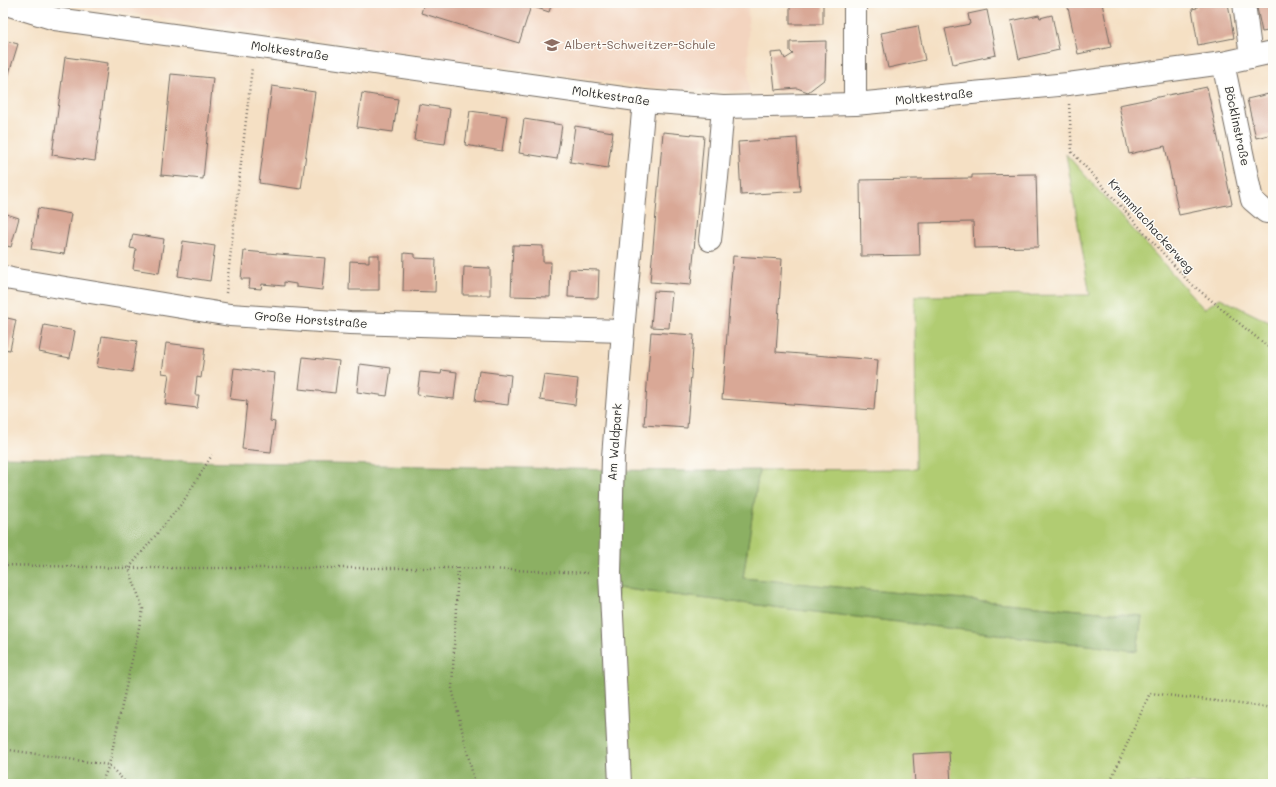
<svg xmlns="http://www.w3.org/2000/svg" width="1276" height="787" viewBox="0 0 1276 787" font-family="Mali,sans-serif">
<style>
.built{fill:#f3d4bf}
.green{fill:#b1cc72;stroke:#6e7c4e}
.forest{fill:#8cb064;stroke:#5c6e48}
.building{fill:#d9a896}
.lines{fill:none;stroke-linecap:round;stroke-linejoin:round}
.minor-casing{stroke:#726a61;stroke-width:24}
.path{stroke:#726a61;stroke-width:2.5;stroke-dasharray:1 3;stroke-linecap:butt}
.minor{stroke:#fff;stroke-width:22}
.labels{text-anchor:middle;stroke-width:3;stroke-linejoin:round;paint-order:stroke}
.education-label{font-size:12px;fill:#785e54;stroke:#fdfcf7;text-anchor:start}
.street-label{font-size:12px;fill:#2b2b2b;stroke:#fdfcf7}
</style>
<rect width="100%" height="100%" fill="#fdfcf7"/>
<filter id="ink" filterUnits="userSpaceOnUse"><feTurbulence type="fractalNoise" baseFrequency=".025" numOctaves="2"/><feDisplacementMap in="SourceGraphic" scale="8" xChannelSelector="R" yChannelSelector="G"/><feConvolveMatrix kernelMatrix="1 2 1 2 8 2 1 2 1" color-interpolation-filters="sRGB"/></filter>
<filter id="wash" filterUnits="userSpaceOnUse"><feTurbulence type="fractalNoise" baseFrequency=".012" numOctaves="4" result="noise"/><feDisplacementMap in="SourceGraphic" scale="16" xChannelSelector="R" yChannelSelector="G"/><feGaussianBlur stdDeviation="0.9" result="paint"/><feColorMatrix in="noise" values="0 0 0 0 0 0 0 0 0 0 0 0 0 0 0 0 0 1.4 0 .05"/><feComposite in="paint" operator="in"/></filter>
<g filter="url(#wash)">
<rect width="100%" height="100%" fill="#f5e0c4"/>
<polygon class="built" points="59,3 748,3 749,92 647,87"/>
<polygon class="green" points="1066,154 1204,309 1220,298 1273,324 1273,784 626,784 617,588 1137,651 1142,616 743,578 759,470 916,469 915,296 1090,295"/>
<polygon class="forest" points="3,457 619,470 694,471 759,470 743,578 1142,616 1137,651 617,588 626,784 3,784"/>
<g id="blocks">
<g class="building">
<polygon points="424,3 552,3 549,12 531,6 519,43 421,13"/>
<rect x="790" y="3" width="33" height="21"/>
<polygon points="1067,3 1102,3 1111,47 1078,54"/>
<polygon points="1196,3 1228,3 1234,38 1198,45 1192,9 1197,8"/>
<polygon points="1256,3 1273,3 1273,30 1262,32"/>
<polygon points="987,10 996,55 953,64 945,29 970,24 968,14"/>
<polygon points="1039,15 1040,18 1052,15 1059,50 1019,59 1011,21"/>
<polygon points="918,26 925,60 888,68 881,33"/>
<polygon points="3,40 18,44 3,93"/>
<polygon points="826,41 825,79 808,92 797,88 775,90 771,53 782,52 785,59 793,54 790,51 790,42"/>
<polygon points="65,57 108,63 95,161 52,155"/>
<polygon points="171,74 213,78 203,179 161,175"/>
<polygon points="272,86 315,92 301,189 259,183"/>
<polygon points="1207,87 1232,204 1179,215 1165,146 1129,154 1119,105"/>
<polygon points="362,93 398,99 393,132 357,127"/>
<polygon points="1273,93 1273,134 1256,138 1247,99"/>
<polygon points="419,104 450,109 445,144 414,140"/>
<polygon points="470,111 507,116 502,151 465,145"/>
<polygon points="524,119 562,125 557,159 519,153"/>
<polygon points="575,126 613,132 608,168 570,162"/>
<polygon points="663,132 704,136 691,285 650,282"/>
<polygon points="797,138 800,191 741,195 738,142"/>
<polygon points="1036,174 1038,247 974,248 973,222 919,223 920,255 861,256 860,180 972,178 972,175"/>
<polygon points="38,208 71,214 64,254 31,249"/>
<polygon points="3,213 19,218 11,247 3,245"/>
<polygon points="133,234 164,239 159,273 133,269 136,249 130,248"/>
<polygon points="183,241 215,246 210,281 178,276"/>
<polygon points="513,245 543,246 543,262 551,262 550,297 511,296"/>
<polygon points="244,251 325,258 322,290 296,287 296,284 284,282 284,286 262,284 261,289 249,288 250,279 241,279"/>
<polygon points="404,253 415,254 415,258 436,259 435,292 403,291"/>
<polygon points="369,255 379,255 379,290 349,290 350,261 369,262"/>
<polygon points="733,256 782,259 776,352 878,360 874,410 722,399"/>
<polygon points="464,267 490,268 490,295 463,295"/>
<polygon points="569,269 599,270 598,298 568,297"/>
<polygon points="654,291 672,292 669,328 651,327"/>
<polygon points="3,317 16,320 10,350 3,349"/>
<polygon points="44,325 75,331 70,358 39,352"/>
<polygon points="651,332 694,335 687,428 644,425"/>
<polygon points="102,336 137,341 132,372 97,367"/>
<polygon points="166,343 205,348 201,378 197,377 195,395 199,395 197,408 165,404 169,374 162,373"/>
<polygon points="303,357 339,361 335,393 299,389"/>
<polygon points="360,364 391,368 387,396 357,392"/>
<polygon points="234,368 275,373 270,421 275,422 271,452 242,449 247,401 230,399"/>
<polygon points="442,370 457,372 454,399 417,395 420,372 441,374"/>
<polygon points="479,371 511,375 508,405 475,401"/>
<polygon points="544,375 578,379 575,405 540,400"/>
<polygon points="949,752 951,784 915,784 913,754"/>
</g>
</g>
</g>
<g filter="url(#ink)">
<use href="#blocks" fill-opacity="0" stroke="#726a61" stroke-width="1"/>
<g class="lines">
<g class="minor-casing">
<g id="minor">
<polyline points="3,3 55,19 254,46 644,101 723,107 855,104 1068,84 1223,63 1273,52"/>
<polyline points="1244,3 1251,57"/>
<polyline points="1223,63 1252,200 1266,212"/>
<polyline points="855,104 855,3"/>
<polyline points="710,240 717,178 723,107"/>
<polyline points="3,277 11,279 230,315 350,323 623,331"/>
<polyline points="620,784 610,573 613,457 623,331 644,101"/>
</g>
</g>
<g class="path">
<polyline points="1069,104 1072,152 1189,282 1273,351"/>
<polyline points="226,293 252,68"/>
<polyline points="3,565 129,568 458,568 589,573"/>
<polyline points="458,568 452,688 475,784"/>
<polyline points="3,749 109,765 127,784"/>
<polyline points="101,784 109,765 143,609 129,568 183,502 212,455"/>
<polyline points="1109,784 1150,693 1273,708"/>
</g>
<use href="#minor" class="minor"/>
</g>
</g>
<defs>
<g id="school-bare" transform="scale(1.2)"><path d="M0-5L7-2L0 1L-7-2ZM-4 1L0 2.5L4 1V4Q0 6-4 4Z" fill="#8d6e63" stroke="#fdfcf7" stroke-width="2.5" paint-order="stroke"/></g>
</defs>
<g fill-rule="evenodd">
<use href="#school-bare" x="552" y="45"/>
</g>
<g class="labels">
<g class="education-label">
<text x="564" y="49">Albert-Schweitzer-Schule</text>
</g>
<g class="street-label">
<text transform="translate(290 51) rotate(8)" y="4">Moltkestraße</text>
<text transform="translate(611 96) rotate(8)" y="4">Moltkestraße</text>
<text transform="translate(934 97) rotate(-6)" y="4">Moltkestraße</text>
<text transform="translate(1237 126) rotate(78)" y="4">Böcklinstraße</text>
<text transform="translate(1151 226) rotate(48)" y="4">Krummlachackerweg</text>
<text transform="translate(311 320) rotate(4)" y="4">Große Horststraße</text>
<text transform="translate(615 442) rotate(-86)" y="4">Am Waldpark</text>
</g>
</g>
<rect width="1276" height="787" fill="none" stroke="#fdfcf7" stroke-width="16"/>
</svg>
